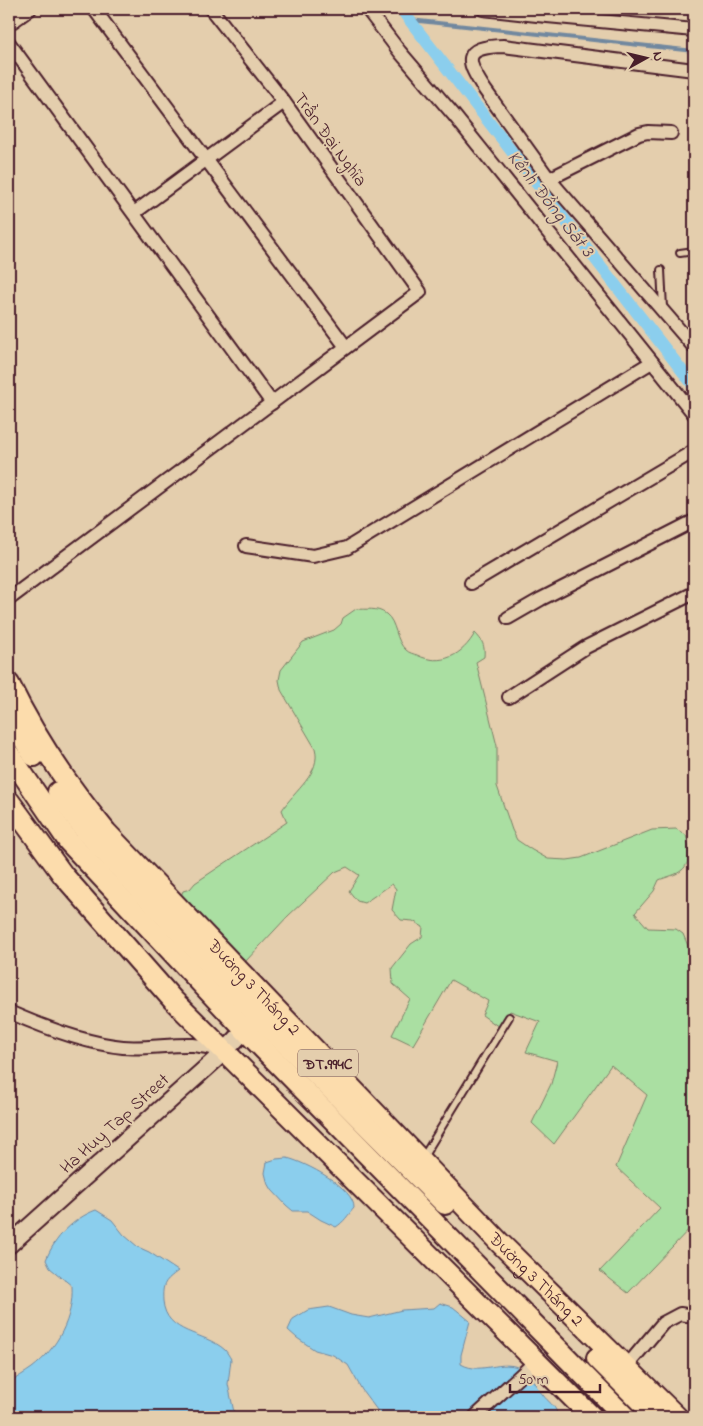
<svg xmlns="http://www.w3.org/2000/svg" width="703" height="1426" viewBox="0 0 703 1426" font-family="'Indie Flower',sans-serif">
<style>
.green{fill:#aadfa2;stroke:#7a7f66}
.water{fill:#8bceed;stroke:#71889f}
.lines{fill:none;stroke-linecap:round;stroke-linejoin:round}
.stream{stroke:#71889f;stroke-width:4}
.canal{stroke:#8bceed;stroke-width:12}
.service-casing{stroke:#4a1f2b;stroke-width:10}
.minor-casing{stroke:#4a1f2b;stroke-width:16}
.tertiary-casing{stroke:#4a1f2b;stroke-width:20}
.primary-casing{stroke:#4a1f2b;stroke-width:24}
.service{stroke:#e4cead;stroke-width:6}
.minor{stroke:#e4cead;stroke-width:12}
.tertiary{stroke:#e4cead;stroke-width:16}
.primary{stroke:#fcdcac;stroke-width:20}
.labels{text-anchor:middle;stroke-width:4;stroke-linejoin:round;paint-order:stroke}
.shield{fill:#e4cead;stroke:#785452;stroke-width:1}
.shield-label{font-size:16px;font-weight:bold;fill:#4a1f2b}
.street-label{font-size:18px;fill:#4a1f2b;stroke:#e4cead}
.water-label{font-size:19px;font-style:italic;fill:#543948;stroke:#e4cead}
</style>
<rect width="100%" height="100%" fill="#e4cead"/>
<filter id="ink" filterUnits="userSpaceOnUse"><feTurbulence type="fractalNoise" baseFrequency=".02" numOctaves="2"/><feDisplacementMap in="SourceGraphic" scale="10" xChannelSelector="R" yChannelSelector="G"/><feConvolveMatrix kernelMatrix="1 2 1 2 8 2 1 2 1" color-interpolation-filters="sRGB"/></filter>
<g filter="url(#ink)">
<path class="green" d="M356 609C366 610 377 607 386 614 397 622 395 641 406 650 409 653 414 654 417 655 441 667 463 655 475 633 483 641 485 646 484 657L476 662 497 746V786L512 830 517 840 532 850 548 859 567 860 581 858 652 830 676 829 686 835C689 845 692 862 682 870 677 875 666 877 659 880L654 891 635 913 648 928 676 929 683 934 694 960V1224L628 1293 600 1271 660 1208 616 1167 647 1095 611 1065 554 1144 532 1123 551 1084 557 1061 526 1052 540 1022 510 1011 499 1027 482 1015 488 1001 451 980 413 1045 392 1035 410 999 393 984 392 968 411 944 422 937 423 927 413 921 401 920 392 910 396 889 392 884 364 903 357 901 349 891 359 875 347 867 335 872 288 916 245 962 180 898 183 891 190 889 195 883 287 822 282 810C294 791 322 773 315 748L281 690 279 680 281 670 303 642 334 630 341 624 343 618Z"/>
<g class="water">
<path d="M287 1158C305 1162 355 1188 354 1208 348 1215 344 1222 336 1227L321 1220 307 1211H293L286 1205 272 1190 267 1181 265 1173 267 1162 276 1159Z"/>
<path d="M96 1210 112 1220 124 1235 138 1247 149 1252 178 1271C165 1281 162 1283 163 1301 166 1335 204 1331 225 1350 227 1352 229 1356 231 1359L228 1384 235 1417H9V1383C16 1378 25 1373 32 1368 57 1349 74 1317 72 1286L50 1268 46 1260C54 1238 74 1218 96 1210Z"/>
<path d="M440 1303 453 1307 470 1321 461 1355V1364C483 1377 506 1354 527 1373 533 1379 537 1389 543 1395 548 1402 555 1405 557 1413L554 1417H384L377 1410 362 1390 348 1365 333 1355 315 1350 297 1338 288 1330 293 1319 308 1310 329 1307 351 1315 369 1318 402 1310 434 1308Z"/>
</g>
<g class="lines">
<polyline class="stream" points="410,20 694,51"/>
<polyline class="canal" points="401,9 694,386"/>
<g class="service-casing">
<g id="service">
<polyline points="680,253 694,251"/>
<polyline points="661,270 663,308"/>
<polyline points="422,1159 509,1017"/>
</g>
</g>
<g class="minor-casing">
<g id="minor">
<polyline points="94,9 346,347"/>
<polyline points="367,9 400,52 453,114 694,414"/>
<polyline points="483,9 537,15 694,30"/>
<polyline points="9,24 30,9"/>
<polyline points="9,43 272,403"/>
<path d="M694 70 503 46C461 47 466 61 485 90L549 179 694 347"/>
<polyline points="549,179 639,134 648,132 671,133"/>
<polyline points="134,213 284,102"/>
<polyline points="246,546 313,556 347,548 652,362"/>
<polyline points="471,583 694,451"/>
<polyline points="9,599 420,292 284,102 211,9"/>
<polyline points="508,618 541,599 694,521"/>
<polyline points="509,697 586,647 694,593"/>
<path d="M9 1012C41 1026 89 1044 123 1047 146 1049 170 1044 193 1045 203 1046 213 1048 223 1050"/>
<polyline points="626,1367 663,1323 680,1314 694,1316"/>
<polyline points="475,1417 535,1362"/>
</g>
</g>
<g class="tertiary-casing">
<polyline id="tertiary" points="9,1245 226,1050 245,1030"/>
</g>
<g class="primary-casing">
<g id="primary">
<path id="s1" d="M9 684C35 738 68 786 106 832L501 1244 677 1417"/>
<polyline points="9,716 34,756"/>
<polyline points="9,754 69,842 245,1030 625,1417"/>
<polyline points="58,792 86,832 258,1016 445,1204"/>
<polyline points="9,801 63,875 173,1000 592,1417"/>
<polyline points="597,1358 656,1417"/>
</g>
</g>
<use href="#service" class="service"/>
<use href="#minor" class="minor"/>
<use href="#tertiary" class="tertiary"/>
<use href="#primary" class="primary"/>
</g>
</g>
<g class="labels">
<rect class="shield" x="298" y="1049.5" width="60" height="27" rx="4"/>
<g class="shield-label">
<text x="328" y="1069">ĐT.994C</text>
</g>
<g class="street-label">
<text transform="translate(331 139) rotate(54)" y="6">Trần Đại Nghĩa</text>
<text dy="6" stroke="none"><textPath href="#s1" startOffset="392">Đường 3 Tháng 2</textPath></text>
<text transform="translate(114 1123) rotate(-42)" y="6">Ha Huy Tap Street</text>
<text dy="6" stroke="none"><textPath href="#s1" startOffset="798">Đường 3 Tháng 2</textPath></text>
</g>
<g class="water-label">
<text transform="translate(552 203) rotate(52)" y="7">Kênh Đồng Sát 3</text>
</g>
</g>
<rect width="703" height="1426" fill="none" stroke="#e4cead" stroke-width="30"/>
<rect x="15" y="15" width="673" height="1396" fill="none" stroke="#4a1f2b" stroke-width="2" filter="url(#ink)"/>
<g transform="translate(646 58) rotate(82)" stroke="#e4cead" stroke-width="4" paint-order="stroke">
<path d="M0-4L9 19L0 12L-9 19Z" fill="#4a1f2b"/>
<text y="-8" font-size="14" font-weight="bold" text-anchor="middle" fill="#4a1f2b">N</text>
</g>
<path d="M510 1384v8h90v-8" fill="none" stroke="#4a1f2b" stroke-width="2.5"/>
<text x="518" y="1384" font-size="15" fill="#4a1f2b" stroke="#e4cead" stroke-width="4" paint-order="stroke">50 m</text>
</svg>
